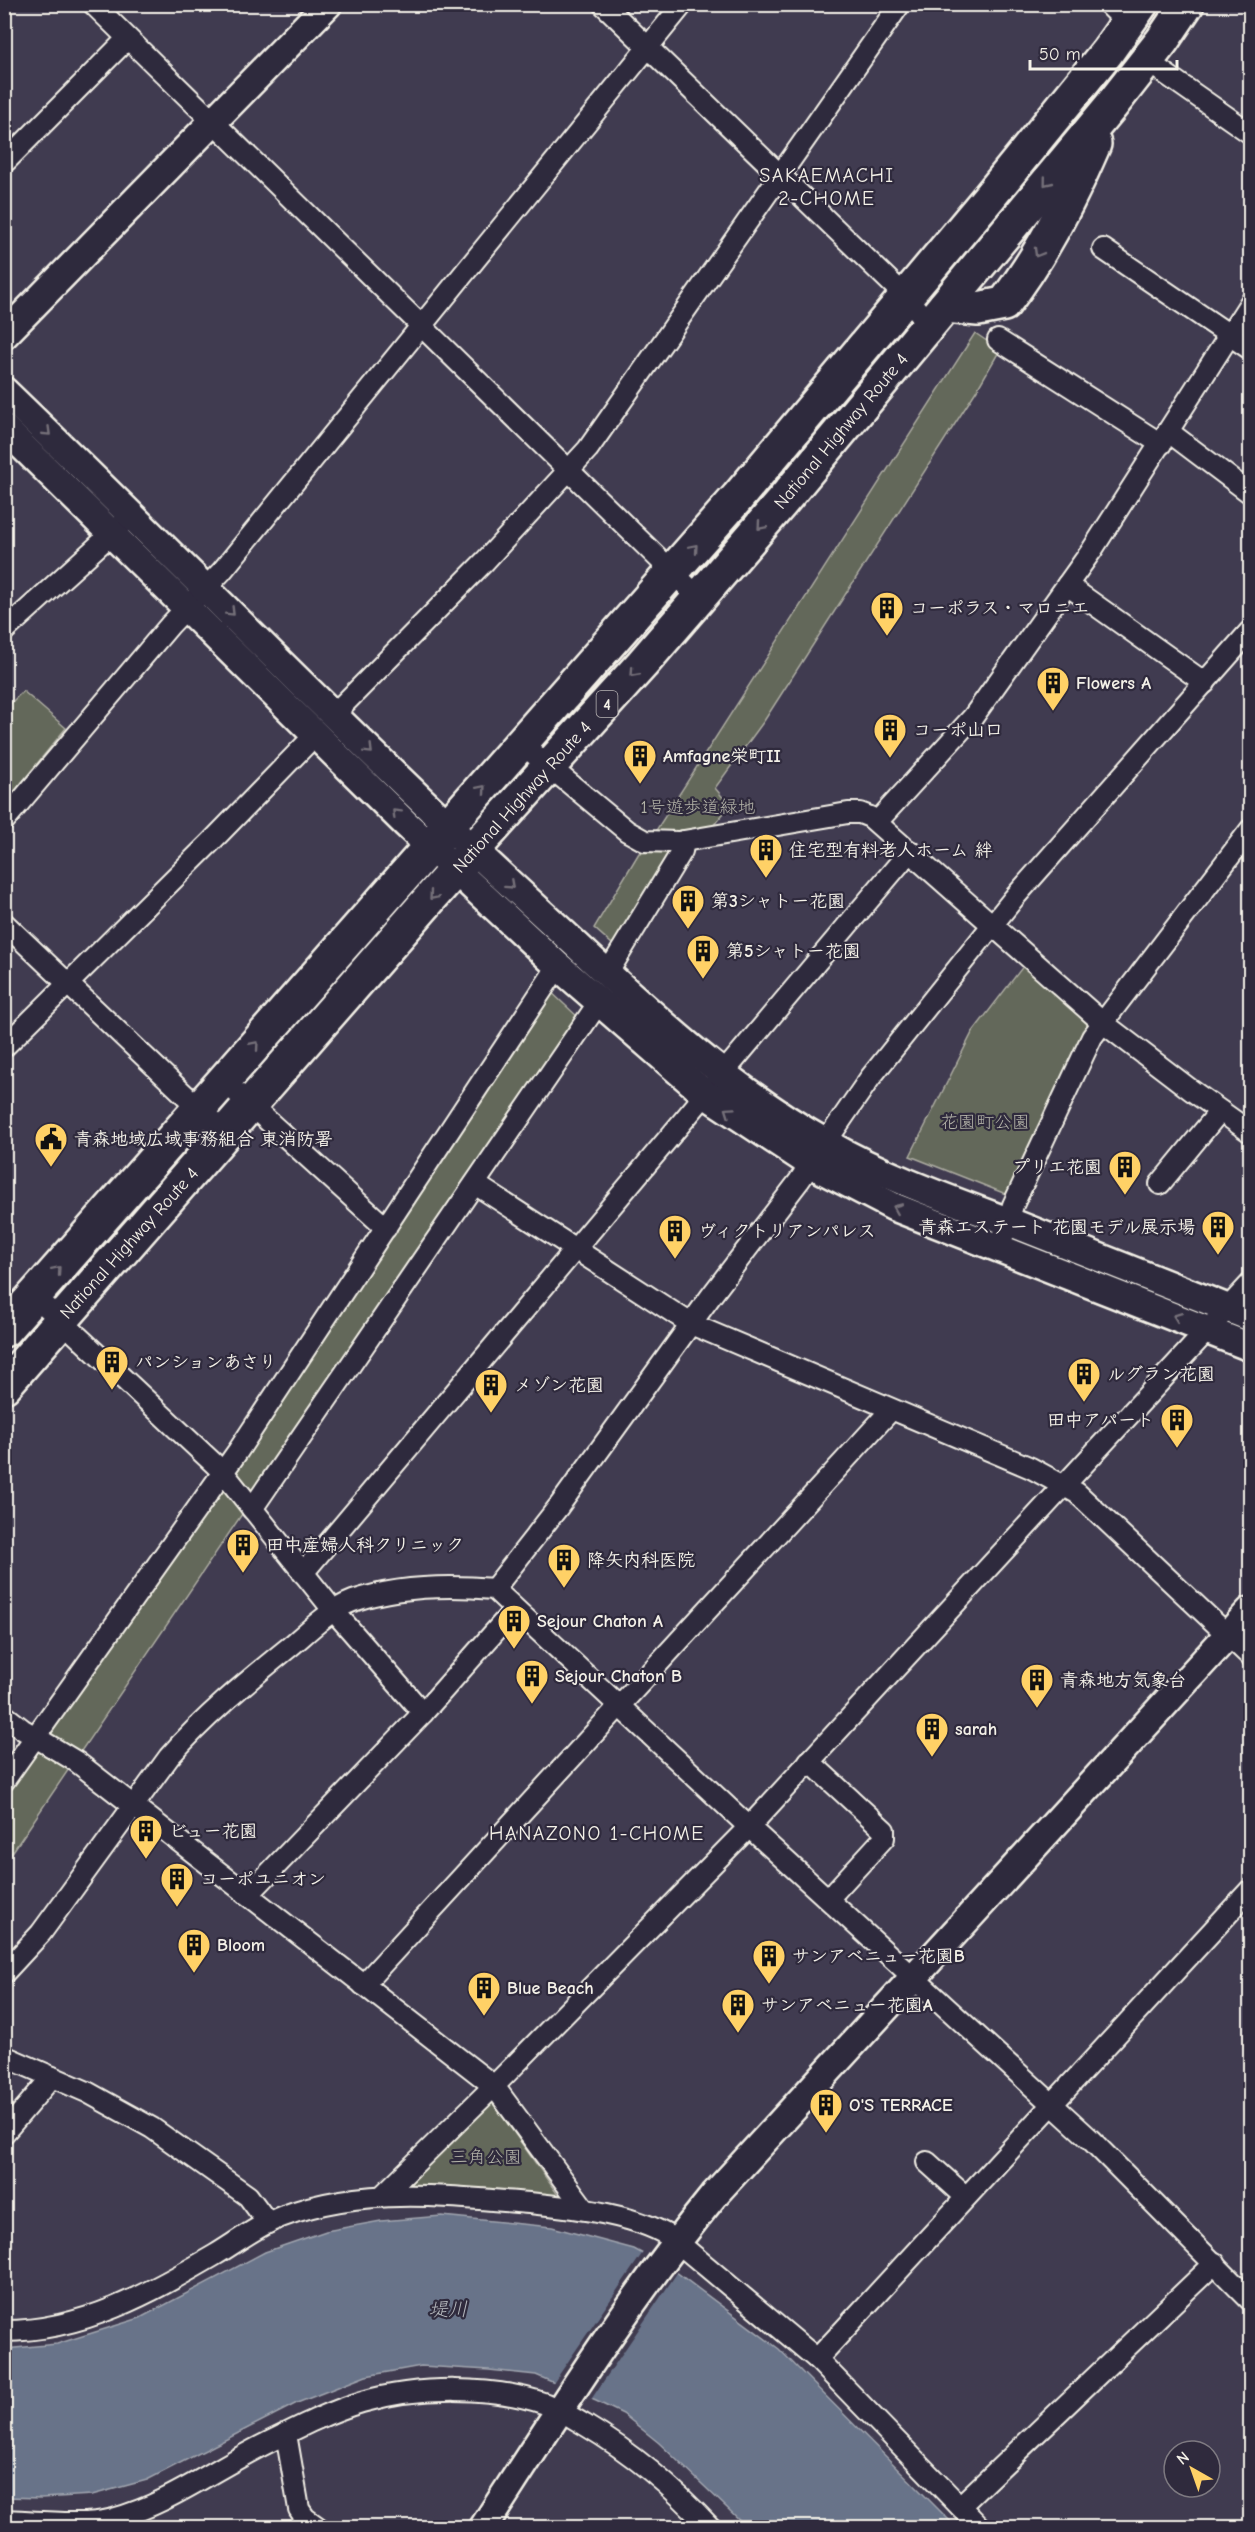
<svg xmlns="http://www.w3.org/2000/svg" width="1255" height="2532" viewBox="0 0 1255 2532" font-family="'Comic Neue','Klee One',sans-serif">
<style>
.green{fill:#63675a;stroke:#acaca1;stroke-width:1.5}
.water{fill:#687389;stroke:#a0a5af;stroke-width:1.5}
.pier{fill:#403b50}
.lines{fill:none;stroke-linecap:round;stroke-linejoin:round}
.street-casing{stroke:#f4f1e8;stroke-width:24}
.secondary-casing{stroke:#f4f1e8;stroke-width:32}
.highway-casing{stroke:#f4f1e8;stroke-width:38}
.street{stroke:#2f2a3d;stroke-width:20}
.secondary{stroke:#2f2a3d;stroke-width:27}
.highway{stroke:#2f2a3d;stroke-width:33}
.oneway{stroke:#747079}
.labels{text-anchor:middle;stroke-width:4.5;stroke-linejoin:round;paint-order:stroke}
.shield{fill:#2f2a3d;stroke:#b9b5b5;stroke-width:1.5}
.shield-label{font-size:16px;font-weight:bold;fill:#f4f1e8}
.street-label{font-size:18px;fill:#f4f1e8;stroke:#2f2a3d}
.poi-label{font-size:18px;font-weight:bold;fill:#f4f1e8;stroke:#2f2a3d;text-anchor:start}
.park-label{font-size:18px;fill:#b3b3a8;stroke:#2f2a3d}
.neighbourhood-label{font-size:20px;letter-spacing:1.5px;fill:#f4f1e8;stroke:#2f2a3d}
.water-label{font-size:20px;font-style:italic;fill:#b5b8bd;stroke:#2f2a3d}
</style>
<rect width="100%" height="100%" fill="#403b50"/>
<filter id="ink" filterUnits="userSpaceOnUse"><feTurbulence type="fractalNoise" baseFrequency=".0167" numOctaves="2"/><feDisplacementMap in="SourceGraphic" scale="12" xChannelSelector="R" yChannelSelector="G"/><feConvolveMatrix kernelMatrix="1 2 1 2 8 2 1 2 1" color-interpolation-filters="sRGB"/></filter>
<g filter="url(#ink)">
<g class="green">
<polygon points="975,333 1000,350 978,388 764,721 715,788 730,806 711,828 665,835 655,832"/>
<polygon points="23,691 66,728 5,803 5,709"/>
<polygon points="674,851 620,951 594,928 639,853"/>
<path d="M1024 965 1087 1023 1088 1027C1056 1080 1038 1140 1006 1194L910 1156 972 1033Z"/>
<polygon points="549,990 579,1018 5,1863 5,1781"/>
<polygon points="491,2103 494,2104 561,2199 410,2189 407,2186"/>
</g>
<polygon class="water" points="442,2216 552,2227 634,2249 676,2272 779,2349 956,2527 747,2527 659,2443 623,2414 596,2401 536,2375 489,2370 421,2366 366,2376 297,2403 147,2480 92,2495 41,2498 5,2497 5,2349 57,2344 140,2318 265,2252 326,2231 381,2221"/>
<polygon class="pier" points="644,2251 679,2270 590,2401 552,2385"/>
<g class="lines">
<g class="street-casing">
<g id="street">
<polyline points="93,4 699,598"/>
<polyline points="603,4 906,297 930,325"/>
<polyline points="1108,4 1128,24"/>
<polyline points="1147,61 1250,133"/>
<polyline points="6,161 127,39"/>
<polyline points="1103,249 1250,349"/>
<polyline points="998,340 1161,444"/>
<polyline points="1169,432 1250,493"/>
<polyline points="1067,585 1205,683"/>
<polyline points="4,631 120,526"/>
<polyline points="334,714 485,561 588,449 900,4"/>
<polyline points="522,744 627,831 645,841 678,842 848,813 860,813 870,817 1102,1022 1191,1090 1250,1132"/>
<polyline points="4,821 170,625 222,571 683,4"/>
<polyline points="877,822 973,717 1092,550 1250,303"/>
<polyline points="4,923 226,1134"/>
<polyline points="607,974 682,851 684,841"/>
<polyline points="4,1047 211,842 316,734"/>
<polyline points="224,1081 386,1228"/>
<polyline points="475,1184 691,1324 1031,1468 1077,1493 1250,1656"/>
<polyline points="1160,1184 1220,1111"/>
<polyline points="1004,1234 1013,1205 1092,1037 1250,830"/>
<polyline points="35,1296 223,1472 333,1610 423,1713"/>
<polyline points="252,1509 599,1002"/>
<polyline points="303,1573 910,851"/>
<polyline points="494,1589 559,1506 711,1296 799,1181 870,1078 1014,898 1250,631"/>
<polyline points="4,1715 22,1729 77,1762 494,2086 584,2208"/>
<polyline points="809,1761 884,1830 884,1838 828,1899"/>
<polyline points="4,1781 238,1451 558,966"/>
<polyline points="248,1895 423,1713 514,1610"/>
<path d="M4 1973 41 1933 169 1757C204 1717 245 1683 287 1649 308 1632 327 1611 353 1601 398 1586 448 1585 494 1589L749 1827 1090 2139 1250 2300"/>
<polyline points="363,1985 891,1410"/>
<polyline points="4,2056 87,2092 152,2128 248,2196 268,2223"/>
<polyline points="4,2133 52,2077"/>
<polyline points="927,2162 966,2197"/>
<polyline points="382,2196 494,2086 749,1827 1250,1284"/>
<path d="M4 2331C83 2331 150 2293 215 2255 233 2244 251 2231 269 2222 351 2185 443 2196 529 2203 571 2207 643 2215 676 2241L817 2359 981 2528"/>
<polyline points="817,2359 1250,1890"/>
<polyline points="286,2434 299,2509 305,2518 319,2528"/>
<polyline points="960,2506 1215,2263"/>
<path d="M4 2520C35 2521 85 2527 113 2519 167 2505 213 2470 263 2445 295 2429 328 2412 362 2402 417 2386 492 2385 546 2404 559 2409 573 2418 585 2425 634 2454 673 2487 711 2528"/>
</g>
</g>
<g class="secondary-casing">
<g id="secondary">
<polyline points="4,335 328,4"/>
<path d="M4 391C185 565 359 746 544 915 633 997 720 1083 826 1143 885 1177 951 1200 1015 1224 1094 1255 1172 1286 1250 1317"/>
<polyline points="4,428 406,824 558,966 705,1094 811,1164 894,1207 1250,1347"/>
<path d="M483 2528C557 2414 629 2299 715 2194L1250 1611"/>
</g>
</g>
<g class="highway-casing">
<g id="highway">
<path d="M945 306 978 309 1004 304C1042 255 1070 200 1094 144"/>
<polyline points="4,1330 738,497 990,196 1107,52 1141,4"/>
<polyline points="4,1386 455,870 642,664 781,503 1111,106 1162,41 1187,4"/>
</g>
</g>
<use href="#street" class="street"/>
<use href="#secondary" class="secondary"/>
<use href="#highway" class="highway"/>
</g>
<defs><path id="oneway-chevron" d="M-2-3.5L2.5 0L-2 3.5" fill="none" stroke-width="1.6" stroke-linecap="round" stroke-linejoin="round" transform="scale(1.5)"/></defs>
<g class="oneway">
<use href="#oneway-chevron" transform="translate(1047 182) rotate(129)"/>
<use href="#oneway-chevron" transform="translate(1038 253) rotate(120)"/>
<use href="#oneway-chevron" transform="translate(47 432) rotate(44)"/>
<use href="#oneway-chevron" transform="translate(761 526) rotate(131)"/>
<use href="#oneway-chevron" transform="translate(694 548) rotate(-49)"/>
<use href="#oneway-chevron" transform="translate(231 612) rotate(45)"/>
<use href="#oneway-chevron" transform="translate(634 673) rotate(132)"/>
<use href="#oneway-chevron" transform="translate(369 750) rotate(45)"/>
<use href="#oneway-chevron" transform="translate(482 789) rotate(-49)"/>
<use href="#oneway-chevron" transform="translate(396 813) rotate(-135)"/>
<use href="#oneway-chevron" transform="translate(510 885) rotate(42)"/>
<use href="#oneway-chevron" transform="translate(433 896) rotate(131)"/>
<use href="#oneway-chevron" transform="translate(255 1045) rotate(-49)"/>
<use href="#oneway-chevron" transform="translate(729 1111) rotate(-145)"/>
<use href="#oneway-chevron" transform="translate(897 1208) rotate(-157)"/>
<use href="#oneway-chevron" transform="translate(57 1270) rotate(-49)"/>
<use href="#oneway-chevron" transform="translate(1177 1317) rotate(-159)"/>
</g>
</g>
<defs>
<g id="building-pin" transform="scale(1.725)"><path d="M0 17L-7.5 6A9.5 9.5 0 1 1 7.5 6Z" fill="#ffd166" stroke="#2f2a3d"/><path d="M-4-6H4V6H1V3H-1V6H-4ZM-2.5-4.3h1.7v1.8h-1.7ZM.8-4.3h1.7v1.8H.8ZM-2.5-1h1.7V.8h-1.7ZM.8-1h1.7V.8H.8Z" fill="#111"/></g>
<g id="civic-pin" transform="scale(1.725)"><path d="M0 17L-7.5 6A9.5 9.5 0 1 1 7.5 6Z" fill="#ffd166" stroke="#2f2a3d"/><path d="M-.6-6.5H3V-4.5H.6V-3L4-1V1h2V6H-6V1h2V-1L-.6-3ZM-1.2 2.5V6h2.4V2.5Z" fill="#111"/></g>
</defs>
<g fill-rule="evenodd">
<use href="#building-pin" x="887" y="608"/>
<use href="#building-pin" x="1053" y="683"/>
<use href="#building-pin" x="890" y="730"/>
<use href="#building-pin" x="640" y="756"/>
<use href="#building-pin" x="766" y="850"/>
<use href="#building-pin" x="688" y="901"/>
<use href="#building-pin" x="703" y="951"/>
<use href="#civic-pin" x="51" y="1139"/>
<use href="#building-pin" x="1125" y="1167"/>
<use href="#building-pin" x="1218" y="1227"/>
<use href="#building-pin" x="675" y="1231"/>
<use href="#building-pin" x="112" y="1362"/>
<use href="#building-pin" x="1084" y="1374"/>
<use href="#building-pin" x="491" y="1385"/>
<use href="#building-pin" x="1177" y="1420"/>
<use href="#building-pin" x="243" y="1545"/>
<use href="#building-pin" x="564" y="1560"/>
<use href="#building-pin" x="514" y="1621"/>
<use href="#building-pin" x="532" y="1676"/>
<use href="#building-pin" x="1037" y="1680"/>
<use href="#building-pin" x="932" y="1729"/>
<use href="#building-pin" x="146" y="1831"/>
<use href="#building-pin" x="177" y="1879"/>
<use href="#building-pin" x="194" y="1945"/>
<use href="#building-pin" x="769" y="1956"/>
<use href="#building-pin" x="484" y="1988"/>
<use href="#building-pin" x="738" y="2005"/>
<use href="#building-pin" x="826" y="2105"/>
</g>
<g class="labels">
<rect class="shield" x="596.5" y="691" width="21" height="26" rx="4.5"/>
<g class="shield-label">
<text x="607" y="710">4</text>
</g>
<g class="street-label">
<text transform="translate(841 431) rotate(-50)" y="6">National Highway Route 4</text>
<text transform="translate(522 797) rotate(-48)" y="6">National Highway Route 4</text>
<text transform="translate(129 1243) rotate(-48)" y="6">National Highway Route 4</text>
</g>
<g class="poi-label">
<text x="910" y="614">コーポラス・マロニエ</text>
<text x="1076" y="689">Flowers A</text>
<text x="913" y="736">コーポ山口</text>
<text x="663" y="762">Amfagne栄町II</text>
<text x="789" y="856">住宅型有料老人ホーム 絆</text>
<text x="711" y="907">第3シャトー花園</text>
<text x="726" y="957">第5シャトー花園</text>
<text x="74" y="1145">青森地域広域事務組合 東消防署</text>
<text x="1102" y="1173" text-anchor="end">プリエ花園</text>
<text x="1195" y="1233" text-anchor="end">青森エステート 花園モデル展示場</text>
<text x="698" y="1237">ヴィクトリアンパレス</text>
<text x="135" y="1368">パンションあさり</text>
<text x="1107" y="1380">ルグラン花園</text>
<text x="514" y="1391">メゾン花園</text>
<text x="1154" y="1426" text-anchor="end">田中アパート</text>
<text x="266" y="1551">田中産婦人科クリニック</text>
<text x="587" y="1566">降矢内科医院</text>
<text x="537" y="1627">Sejour Chaton A</text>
<text x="555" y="1682">Sejour Chaton B</text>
<text x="1060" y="1686">青森地方気象台</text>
<text x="955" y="1735">sarah</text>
<text x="169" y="1837">ビュー花園</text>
<text x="200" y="1885">コーポユニオン</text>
<text x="217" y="1951">Bloom</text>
<text x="792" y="1962">サンアベニュー花園B</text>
<text x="507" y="1994">Blue Beach</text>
<text x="761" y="2011">サンアベニュー花園A</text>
<text x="849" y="2111">O'S TERRACE</text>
</g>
<g class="park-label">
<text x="698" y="813">1号遊歩道緑地</text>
<text x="985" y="1128">花園町公園</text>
<text x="486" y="2163">三角公園</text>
</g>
<g class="neighbourhood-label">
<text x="827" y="182">SAKAEMACHI<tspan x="827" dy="23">2-CHOME</tspan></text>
<text x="597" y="1840">HANAZONO 1-CHOME</text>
</g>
<g class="water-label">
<text transform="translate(448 2309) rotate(-1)" y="7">堤川</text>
</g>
</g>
<rect width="1255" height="2532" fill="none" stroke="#2f2a3d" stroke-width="24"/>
<rect x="12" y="12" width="1231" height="2508" fill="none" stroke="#f4f1e8" stroke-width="2" filter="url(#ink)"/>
<g transform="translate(1192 2469) rotate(320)"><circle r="28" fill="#2f2a3d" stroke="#7e7a81" stroke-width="1.5"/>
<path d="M0-4.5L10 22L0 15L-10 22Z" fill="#ffd166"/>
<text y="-9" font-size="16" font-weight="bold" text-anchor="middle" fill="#f4f1e8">N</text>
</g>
<path d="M1030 60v9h147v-9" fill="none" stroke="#f4f1e8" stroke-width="3"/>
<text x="1039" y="60" font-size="18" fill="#f4f1e8" stroke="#2f2a3d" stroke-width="4.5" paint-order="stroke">50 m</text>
</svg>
